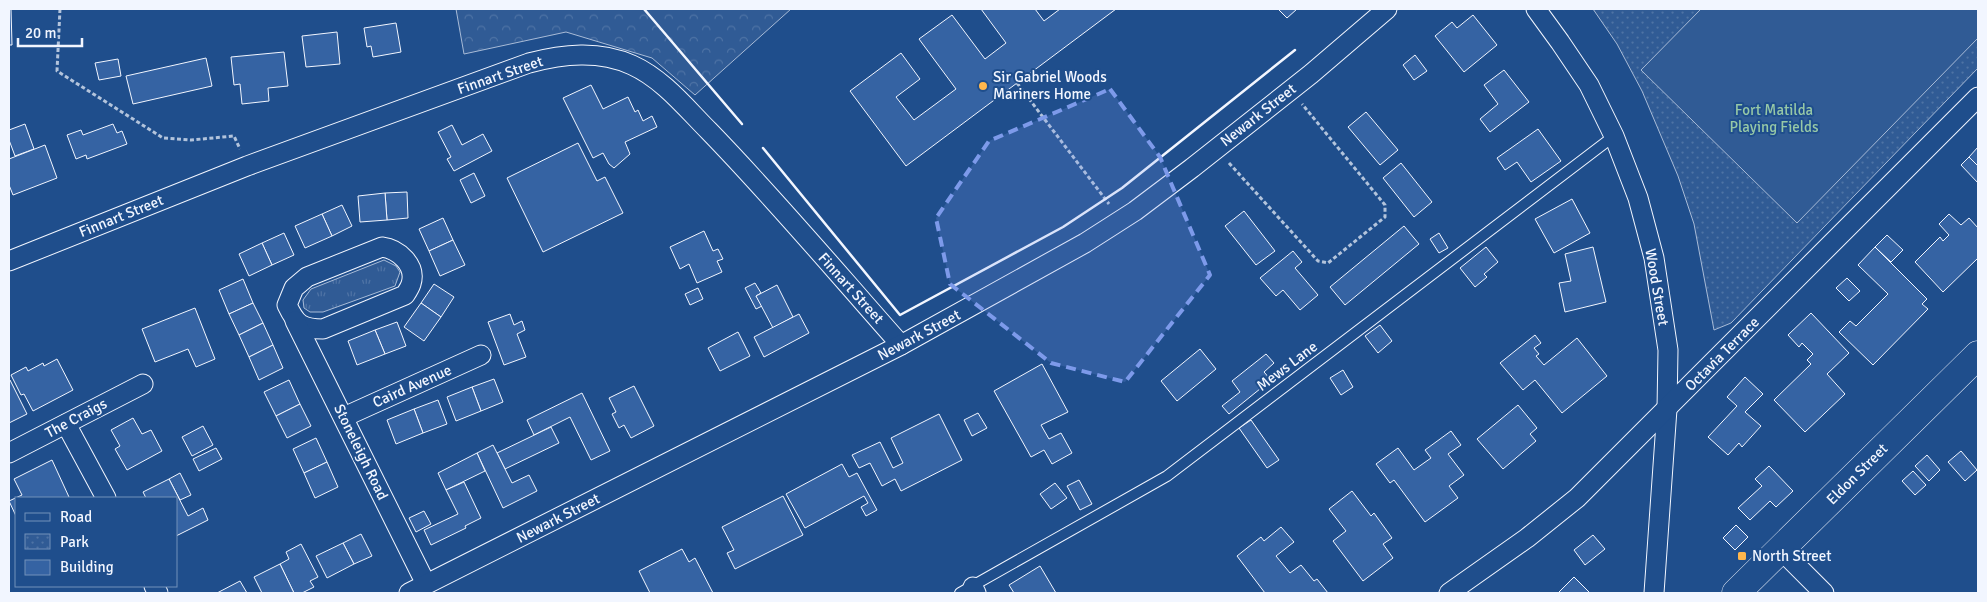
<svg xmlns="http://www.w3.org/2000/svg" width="1987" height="602" viewBox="0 0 1987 602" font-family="Signika,sans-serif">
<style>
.grass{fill:url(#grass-tufts);stroke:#a8bbd7}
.forest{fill:url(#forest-crowns);stroke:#a8bbd7}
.park{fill:url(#park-dots);stroke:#a8bbd7}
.built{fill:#305b95;stroke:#a8bbd7}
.building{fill:#3563a3;stroke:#f2f6ff}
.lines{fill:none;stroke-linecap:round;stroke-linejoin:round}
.service-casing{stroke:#f2f6ff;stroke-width:12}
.minor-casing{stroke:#f2f6ff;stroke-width:21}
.primary-casing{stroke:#f2f6ff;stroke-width:29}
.path{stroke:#b3c4dc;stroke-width:3;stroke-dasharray:4 2.5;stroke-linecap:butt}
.service{stroke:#1f4e8c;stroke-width:10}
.minor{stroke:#1f4e8c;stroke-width:19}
.primary{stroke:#1f4e8c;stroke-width:28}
.wall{stroke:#f2f6ff;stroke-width:2.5}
.marked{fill:#7d9aea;fill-opacity:0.2;stroke:#7d9aea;stroke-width:4;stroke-dasharray:10 6;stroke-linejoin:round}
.poi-dot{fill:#ffb74d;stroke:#1f4e8c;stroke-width:2}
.labels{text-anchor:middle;stroke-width:4;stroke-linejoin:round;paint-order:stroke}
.street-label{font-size:15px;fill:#f2f6ff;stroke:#1f4e8c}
.poi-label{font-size:15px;fill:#f2f6ff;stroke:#1f4e8c;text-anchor:start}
.park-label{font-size:15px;fill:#97c8a6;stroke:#1f4e8c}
</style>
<defs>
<pattern id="grass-tufts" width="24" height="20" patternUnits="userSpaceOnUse" patternTransform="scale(1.25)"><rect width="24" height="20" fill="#305b95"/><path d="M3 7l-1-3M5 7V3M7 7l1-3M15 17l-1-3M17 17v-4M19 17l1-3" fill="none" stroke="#4e73a5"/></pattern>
<pattern id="forest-crowns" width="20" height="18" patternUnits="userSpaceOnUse" patternTransform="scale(1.25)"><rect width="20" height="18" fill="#305b95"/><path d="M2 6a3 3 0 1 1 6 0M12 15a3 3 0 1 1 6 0" fill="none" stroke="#4e73a5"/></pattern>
<pattern id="park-dots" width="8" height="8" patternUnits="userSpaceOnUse" patternTransform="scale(1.25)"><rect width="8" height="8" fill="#305b95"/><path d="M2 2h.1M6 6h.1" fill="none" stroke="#4e73a5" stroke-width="1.8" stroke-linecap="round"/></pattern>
</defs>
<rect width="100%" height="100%" fill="#1f4e8c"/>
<polygon class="grass" points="384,260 396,266 400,272 395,286 323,312 310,312 304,308 303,300 311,289"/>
<polygon class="forest" points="456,9 791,9 695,95 652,58 566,32 464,54"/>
<polygon class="park" points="1593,9 1978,9 1978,68 1731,323 1714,330 1694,224 1678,176 1642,91 1617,44"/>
<polygon class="built" points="1701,9 1978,9 1978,38 1797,223 1641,70"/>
<g class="building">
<polygon points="9,9 11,9 12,45 9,45"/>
<polygon points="981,9 1035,9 1044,21 1060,9 1116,9 906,166 850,91 901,53 920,79 896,97 914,120 956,89 919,39 952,15 985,59 1006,43"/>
<polygon points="1278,9 1297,9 1287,18"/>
<polygon points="1473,15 1497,45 1464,72 1435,36 1452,22 1457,28"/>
<polygon points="396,23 401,52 373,57 371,46 367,47 364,28"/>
<polygon points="337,32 340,64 306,67 302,36"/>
<polygon points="284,52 288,86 268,88 269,101 242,104 240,84 234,85 231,57"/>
<polygon points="1415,55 1427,71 1414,80 1403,65"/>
<polygon points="206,58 212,86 133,104 126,76"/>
<polygon points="118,59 121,76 99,80 95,63"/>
<polygon points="1504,70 1529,102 1490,132 1480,119 1498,104 1484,85"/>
<polygon points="591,85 603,109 628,97 635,112 638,110 643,121 652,116 657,127 625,142 630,154 614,168 609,164 603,153 593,158 563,98"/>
<polygon points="1366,112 1398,150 1380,165 1348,127"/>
<polygon points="25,124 34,149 15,156 9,140 9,130"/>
<polygon points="113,124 117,133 122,131 127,144 87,159 86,155 76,159 67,135 81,130 83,135"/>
<polygon points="452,125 462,145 483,134 492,151 454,171 447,159 451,157 438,132"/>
<polygon points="1538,129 1561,161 1531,182 1517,162 1505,170 1497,158"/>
<polygon points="578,143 597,181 605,177 623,213 543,252 507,178"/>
<polygon points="45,145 57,178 13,195 9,185 9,159"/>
<polygon points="1978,147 1978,166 1969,157"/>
<polygon points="1969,157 1978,166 1978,183 1961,165"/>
<polygon points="1401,163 1432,202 1414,217 1383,178"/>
<polygon points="474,173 485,196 471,203 460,180"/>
<polygon points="407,192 408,218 387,220 385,193"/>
<polygon points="385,193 387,220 360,222 358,196"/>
<polygon points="1572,199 1590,233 1554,253 1535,219"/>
<polygon points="342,205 352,226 332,236 322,214"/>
<polygon points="1244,211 1275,251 1256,265 1225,226"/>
<polygon points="322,214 332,236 305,248 295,226"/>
<polygon points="1949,214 1961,225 1969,218 1978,228 1978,258 1943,292 1915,262 1940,237 1943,241 1949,235 1939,224"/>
<polygon points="443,218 453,240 429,251 419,229"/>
<polygon points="1404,226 1419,244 1345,305 1330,287"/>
<polygon points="704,231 713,251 718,249 723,259 717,261 722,272 697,283 689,264 680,269 670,247"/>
<polygon points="284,233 294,255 272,265 262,243"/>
<polygon points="1439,233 1448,248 1439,253 1430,239"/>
<polygon points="1887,235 1903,250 1891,262 1875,247"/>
<polygon points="453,240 465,265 440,276 429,251"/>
<polygon points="262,243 272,265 249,276 239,254"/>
<polygon points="1486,247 1498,262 1484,274 1487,277 1475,287 1460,268"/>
<polygon points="1593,247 1606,302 1565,312 1559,283 1571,281 1565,254"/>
<polygon points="1875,247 1927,299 1922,304 1928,309 1873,365 1839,332 1850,321 1856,326 1888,294 1858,265"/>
<polygon points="1293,251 1302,262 1295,268 1318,295 1300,310 1283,290 1276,296 1260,278"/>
<polygon points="1847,278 1860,291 1849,301 1836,288"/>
<polygon points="243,279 253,303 229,314 219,290"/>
<polygon points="755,283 761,293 756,296 762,306 756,309 745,288"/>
<polygon points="434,284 454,297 441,317 421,303"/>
<polygon points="777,285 793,317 773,328 756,296"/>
<polygon points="698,288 703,299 690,305 685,294"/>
<polygon points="253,303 263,323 239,335 229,314"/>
<polygon points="421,303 441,317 424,341 404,327"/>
<polygon points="195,308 215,359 196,367 188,349 155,362 142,329"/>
<polygon points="1811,313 1849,353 1827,374 1845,394 1805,432 1774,400 1811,364 1807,360 1813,354 1802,343 1799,347 1788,335"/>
<polygon points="510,314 514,325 522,321 525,330 517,334 526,357 504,365 488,322"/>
<polygon points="799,314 809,333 764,357 754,337"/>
<polygon points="397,322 406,346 385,354 375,330"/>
<polygon points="263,323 273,345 249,357 239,335"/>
<polygon points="1380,325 1392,341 1378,353 1365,336"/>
<polygon points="375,330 385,354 357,365 348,341"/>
<polygon points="738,332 750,356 720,371 708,348"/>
<polygon points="1535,335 1541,343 1534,348 1539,354 1536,356 1544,365 1577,338 1607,376 1562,413 1535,380 1523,390 1500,363"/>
<polygon points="273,345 283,368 259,380 249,357"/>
<polygon points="1200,349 1216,369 1177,401 1161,381"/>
<polygon points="1266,354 1274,363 1264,372 1271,380 1229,414 1222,406 1240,392 1232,381"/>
<polygon points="57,359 73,390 33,411 24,394 21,395 11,375 26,367 28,371 43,363 44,366"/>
<polygon points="1042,364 1068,412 1041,425 1049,439 1061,433 1072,453 1052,464 1044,450 1031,457 994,391"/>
<polygon points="1343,370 1353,387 1341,395 1330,378"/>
<polygon points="1745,377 1763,394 1745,412 1761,426 1742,447 1739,443 1728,455 1708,437 1737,406 1727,397"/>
<polygon points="494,379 503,402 481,411 472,387"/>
<polygon points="10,380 27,414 9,423 9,381"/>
<polygon points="289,380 300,404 276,416 264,392"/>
<polygon points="634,386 654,426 631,438 624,425 619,428 612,414 616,412 609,398"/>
<polygon points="472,387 481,411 456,421 447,397"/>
<polygon points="582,393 610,451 591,460 570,417 534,435 527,420"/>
<polygon points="438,400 447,424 423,433 414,409"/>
<polygon points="300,404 311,426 287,438 276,416"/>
<polygon points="1518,405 1537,428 1530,434 1536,441 1503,469 1477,439"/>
<polygon points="414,409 423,433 396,444 387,420"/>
<polygon points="978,413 987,428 972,436 964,420"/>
<polygon points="939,414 962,460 901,491 895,479 882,486 870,463 859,468 852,455 880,442 893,468 903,463 891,438"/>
<polygon points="133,418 142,434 151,430 162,451 127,470 115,449 120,446 111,430"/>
<polygon points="1251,420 1279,460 1267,468 1239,428"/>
<polygon points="203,426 213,445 192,456 182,437"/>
<polygon points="551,427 559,443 505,469 497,453"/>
<polygon points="1451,431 1461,445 1448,454 1464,475 1449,486 1458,498 1425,522 1394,480 1390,483 1376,464 1398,448 1414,470 1431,458 1425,450"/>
<polygon points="316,438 327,462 304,473 293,449"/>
<polygon points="493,445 512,483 529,475 537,491 503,508 477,453"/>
<polygon points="216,448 222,459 199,471 193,459"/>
<polygon points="1961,451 1977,470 1965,481 1948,462"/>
<polygon points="477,453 485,471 446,490 438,473"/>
<polygon points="1927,455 1940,470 1929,481 1915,466"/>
<polygon points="52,460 69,497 66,498 16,498 16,516 9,501 22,495 14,479"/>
<polygon points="327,462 338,487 315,498 304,473"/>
<polygon points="842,464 849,477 857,473 877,510 866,516 861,507 868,503 864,496 805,528 786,494"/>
<polygon points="1769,466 1793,491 1776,507 1770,501 1750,520 1738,508 1762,486 1755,479"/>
<polygon points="1913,471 1926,485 1915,495 1902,481"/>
<polygon points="180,473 191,495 180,500 169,479"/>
<polygon points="169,479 188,516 203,508 208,520 176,536 176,498 146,498 143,492"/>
<polygon points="1079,480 1092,504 1080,510 1067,486"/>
<polygon points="464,482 481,518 465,526 466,528 431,545 424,530 458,514 446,490"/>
<polygon points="1055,483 1067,498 1051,509 1040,494"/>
<polygon points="1352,491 1371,516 1374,513 1392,538 1383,544 1393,558 1363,581 1333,541 1346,531 1329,509"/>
<polygon points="783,496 803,535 735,569 727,553 734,550 722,527"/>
<polygon points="424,511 431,524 416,532 409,518"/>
<polygon points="1736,525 1748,537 1735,550 1723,538"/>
<polygon points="1281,527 1294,542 1276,556 1290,573 1301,565 1314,581 1317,579 1328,593 1265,593 1237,556 1261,537 1264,541"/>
<polygon points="361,534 372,556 354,564 343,543"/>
<polygon points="1593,535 1605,549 1585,565 1574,550"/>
<polygon points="343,543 354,564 327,578 316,556"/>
<polygon points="301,544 318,577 310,581 314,587 302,593 294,593 280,564 289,559 286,552"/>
<polygon points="682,549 689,562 695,558 713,593 650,593 639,571"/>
<polygon points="280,564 294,593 262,593 254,577"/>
<polygon points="1040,566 1056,593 1014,593 1009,585"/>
<polygon points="1574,577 1590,593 1558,593"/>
<polygon points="240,581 247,593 217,593"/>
</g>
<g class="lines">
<g class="service-casing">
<polyline id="service" points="960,593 1167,476 1614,136"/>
</g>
<g class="minor-casing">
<g id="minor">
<polyline points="1536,9 1560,42 1589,85 1614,136 1638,198 1654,258 1668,350 1667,409 1654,593"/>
<path d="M382 247C398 249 417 265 411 284 410 287 407 292 405 295L323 329C301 329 296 324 287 305L294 288 307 277Z"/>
<path d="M9 261 247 166 529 63C563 54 599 50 632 65 663 79 686 108 709 131 776 200 838 274 901 345"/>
<polyline points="295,321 426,584"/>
<polyline points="344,417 481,355"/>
<polyline points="66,424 106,498"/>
<polyline points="9,453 143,384"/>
<polyline points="1781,550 1824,593"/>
<polyline points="154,586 158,593"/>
<polyline points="973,587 976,593"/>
<polyline points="409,593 901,345 1085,243 1135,211 1192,168 1311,74 1387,9"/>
<polyline points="1449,593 1527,538 1577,498 1978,97"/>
</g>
</g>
<g class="primary-casing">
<polyline id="primary" points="1736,593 1978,355"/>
</g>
<g class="path">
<polyline points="60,9 57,71 163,138 191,140 234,136 240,149"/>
<polyline points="1017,83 1109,204"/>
<polyline points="1229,163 1318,261 1328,263 1385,217 1385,205 1302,104"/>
</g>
<use href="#service" class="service"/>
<use href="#minor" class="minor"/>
<use href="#primary" class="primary"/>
<g class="wall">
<polyline points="644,9 742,124"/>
<polyline points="763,148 900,315 1063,227 1122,188 1295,50"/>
</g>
</g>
<path class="marked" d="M1110 89 1160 157 1210 275 1125 382 1051 363 950 284 936 218 989 141Z"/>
<g class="poi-dot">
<circle cx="983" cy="86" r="5"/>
<rect x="1737" y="551" width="10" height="10" rx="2.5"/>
</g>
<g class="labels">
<g class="street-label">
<text transform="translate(500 75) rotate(-19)" y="5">Finnart Street</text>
<text transform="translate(1258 115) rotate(-38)" y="5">Newark Street</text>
<text transform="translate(121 216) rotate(-22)" y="5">Finnart Street</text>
<text transform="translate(1657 287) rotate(80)" y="5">Wood Street</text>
<text transform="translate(851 288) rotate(48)" y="5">Finnart Street</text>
<text transform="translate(919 335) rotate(-28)" y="5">Newark Street</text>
<text transform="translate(1722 354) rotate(-45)" y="5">Octavia Terrace</text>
<text transform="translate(1287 366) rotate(-37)" y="5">Mews Lane</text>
<text transform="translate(412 386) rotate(-24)" y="5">Caird Avenue</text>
<text transform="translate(76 418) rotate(-28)" y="5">The Craigs</text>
<text transform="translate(361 452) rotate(64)" y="5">Stoneleigh Road</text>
<text transform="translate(1857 474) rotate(-45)" y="5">Eldon Street</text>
<text transform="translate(558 518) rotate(-27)" y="5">Newark Street</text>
</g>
<g class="poi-label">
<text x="993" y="82">Sir Gabriel Woods<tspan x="993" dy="17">Mariners Home</tspan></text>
<text x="1752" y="561">North Street</text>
</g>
<g class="park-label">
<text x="1774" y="115">Fort Matilda<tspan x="1774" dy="17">Playing Fields</tspan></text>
</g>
</g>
<rect width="1987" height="602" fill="none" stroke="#f2f6ff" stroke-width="20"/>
<rect x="15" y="497" width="162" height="90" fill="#1f4e8c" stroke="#7391ba"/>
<rect x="25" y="513" width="25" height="8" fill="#1f4e8c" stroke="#7391ba"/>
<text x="60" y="522" font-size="15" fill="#f2f6ff">Road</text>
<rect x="25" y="534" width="25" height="15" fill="url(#park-dots)" stroke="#7391ba"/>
<text x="60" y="547" font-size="15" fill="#f2f6ff">Park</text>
<rect x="25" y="560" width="25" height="15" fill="#3563a3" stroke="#7391ba"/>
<text x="60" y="572" font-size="15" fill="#f2f6ff">Building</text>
<path d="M18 38v8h64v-8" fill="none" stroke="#f2f6ff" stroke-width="2.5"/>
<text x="25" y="38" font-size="15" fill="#f2f6ff" stroke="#1f4e8c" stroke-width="4" paint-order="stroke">20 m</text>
</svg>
